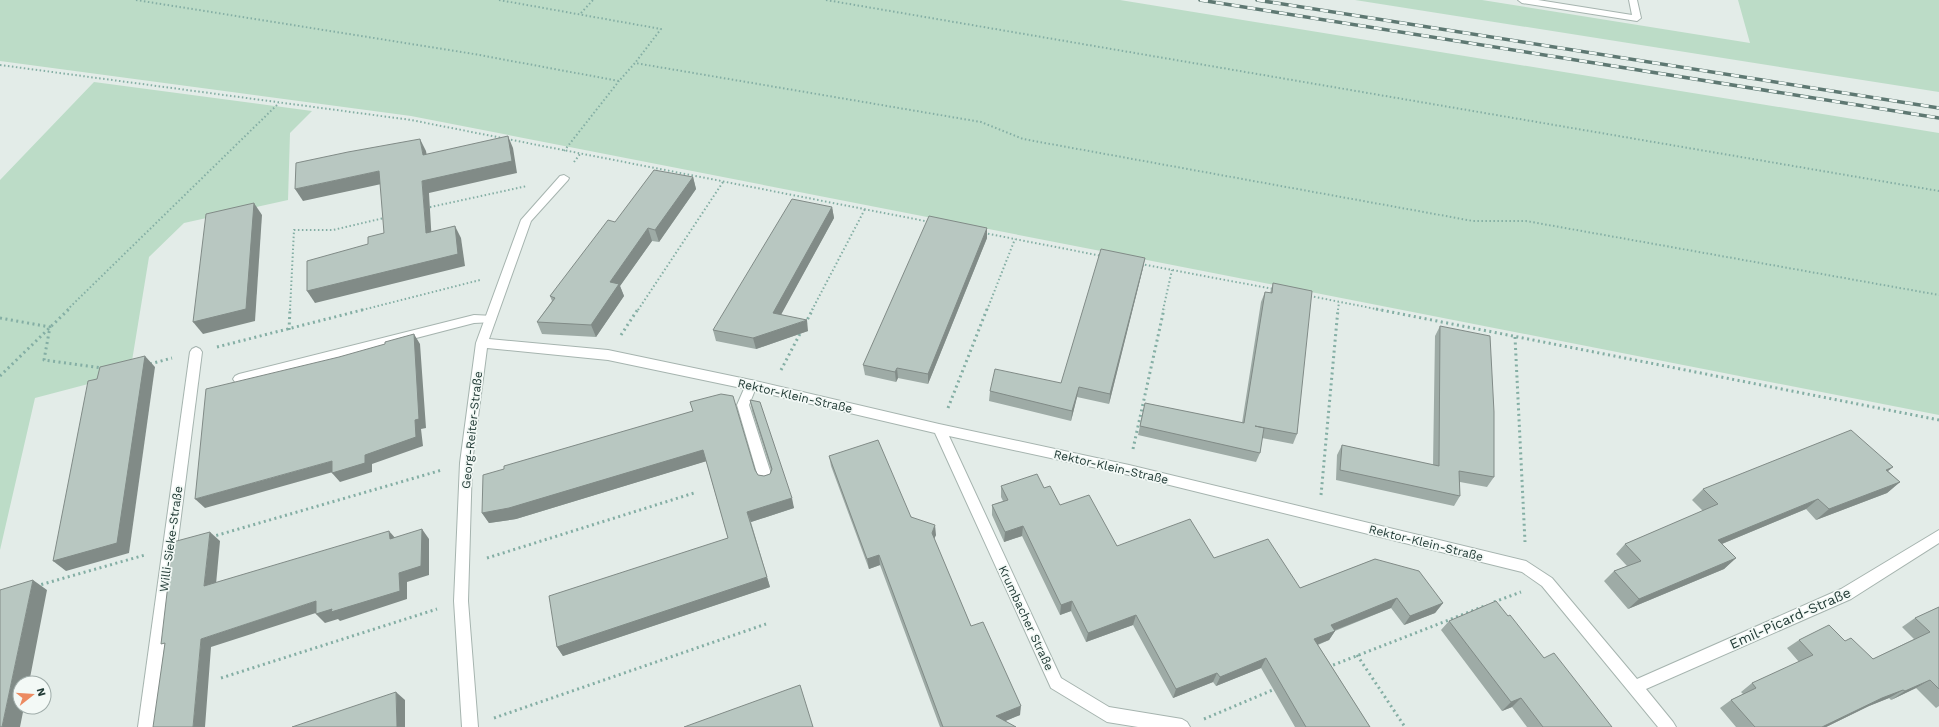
<svg xmlns="http://www.w3.org/2000/svg" width="1939" height="727" viewBox="0 0 1939 727" font-family="'Work Sans',sans-serif">
<style>
.green{fill:#bcdcc7}
.lines{fill:none;stroke-linecap:round;stroke-linejoin:round}
.lane-casing{stroke:#a6b4af;stroke-width:2}
.street-casing{stroke:#a6b4af;stroke-width:2}
.path-far1{stroke:#84aea4;stroke-width:2;stroke-dasharray:1.5 2.5;stroke-linecap:butt}
.path{stroke:#84aea4;stroke-width:3;stroke-dasharray:2 3.5;stroke-linecap:butt}
.lane{fill:#fff;fill-rule:evenodd}
.street{fill:#fff;fill-rule:evenodd}
.rail-casing{stroke:#5e7872;stroke-width:3.5}
.rail{stroke:#f3f9f6;stroke-width:2.5;stroke-dasharray:8;stroke-linecap:butt}
.wall{fill:#9eaba6}
.shaded-wall{fill:#818b87}
.building{fill:#b8c7c1;stroke:#818b87}
.labels{text-anchor:middle;stroke-width:3.5;stroke-linejoin:round;paint-order:stroke}
.street-label{font-size:12px;fill:#233c37;stroke:#f3f9f6}
.near-street-label{font-size:14px;fill:#233c37;stroke:#f3f9f6}
</style>
<rect width="100%" height="100%" fill="#e3ece8"/>
<g class="green">
<polygon points="0,0 1120,0 1939,133 1939,415 411,116 0,61"/>
<polygon points="1355,0 1482,0 1750,43 1738,0 1939,0 1939,92"/>
<polygon points="94,82 312,111 290,133 288,200 184,223 149,257 130,373 35,398 0,550 0,180"/>
</g>
<g class="lines">
<g class="lane-casing">
<g id="lane">
<polygon points="1518,0 1538,0 1632,15 1629,0 1637,0 1641,18 1637,21 1522,3"/>
<polygon points="474,315 494,316 496,319 494,322 474,323 239,384 235,382 233,379 235,376 239,374"/>
<polygon points="751,380 755,382 757,385 749,405 773,480 771,484 766,485 761,484 759,480 737,405 747,382"/>
</g>
</g>
<g class="street-casing">
<g id="street">
<polygon points="564,175 569,178 568,180 531,221 489,339 608,350 751,380 939,424 1129,465 1526,561 1552,578 1637,679 1841,589 1939,530 1939,543 1851,599 1646,689 1673,722 1676,727 1658,727 1542,586 1522,572 1129,475 949,436 1061,678 1109,707 1182,719 1187,722 1190,727 1138,727 1107,722 1051,688 935,433 751,390 608,360 487,348 472,463 468,601 478,727 462,727 454,601 460,463 476,343 521,220 560,176"/>
<polygon points="196,347 200,349 202,352 154,727 138,727 190,352 192,349"/>
</g>
</g>
<g class="path-far1">
<polyline points="136,0 474,54 619,81 635,63 981,122 1023,139 1473,221 1526,221 1939,295"/>
<polyline points="499,0 661,29 635,63"/>
<polyline points="826,0 1939,191"/>
<polyline points="581,13 593,0"/>
<polyline points="0,65 411,120 502,138"/>
<polyline points="507,139 930,222"/>
<polyline points="564,151 619,81"/>
<polyline points="574,162 580,154"/>
<polyline points="426,208 527,186"/>
<polyline points="984,233 1102,256"/>
<polyline points="1141,264 1273,289"/>
<polyline points="1310,296 1381,310"/>
<polyline points="67,310 279,103"/>
<polyline points="290,310 294,230 333,230 384,218"/>
<polyline points="362,310 480,280"/>
<polyline points="638,310 723,182"/>
<polyline points="812,310 865,209"/>
<polyline points="987,310 1015,239"/>
<polyline points="1163,310 1172,270"/>
<polyline points="1338,310 1339,302"/>
</g>
<g class="path">
<polyline points="1376,309 1939,420"/>
<polyline points="0,318 50,327 44,360 102,368"/>
<polyline points="805,324 813,309"/>
<polyline points="289,330 290,309"/>
<polyline points="621,335 638,309"/>
<polyline points="1515,337 1525,542"/>
<polyline points="217,347 366,309"/>
<polyline points="150,364 172,358"/>
<polyline points="781,370 802,330"/>
<polyline points="0,376 69,309"/>
<polyline points="948,408 987,309"/>
<polyline points="1133,449 1164,309"/>
<polyline points="1321,495 1338,309"/>
<polyline points="211,537 442,470"/>
<polyline points="487,558 694,493"/>
<polyline points="36,586 145,555"/>
<polyline points="1494,602 1521,592"/>
<polyline points="1357,655 1405,727"/>
<polyline points="1328,667 1487,605"/>
<polyline points="221,678 437,609"/>
<polyline points="494,718 766,624"/>
<polyline points="1204,719 1275,689"/>
</g>
<use href="#lane" class="lane"/>
<use href="#street" class="street"/>
<g class="rail-casing">
<g id="rail">
<polyline points="1200,0 1939,118"/>
<polyline points="1257,0 1939,108"/>
</g>
</g>
<use href="#rail" class="rail"/>
</g>
<g class="wall">
<polygon points="693,177 696,189 659,242 652,241 620,286 624,296 596,337 542,334 537,322 552,301 550,296 615,222"/>
<polygon points="832,207 834,218 781,314 808,331 756,349 716,341 713,330"/>
<polygon points="987,228 987,238 928,384 898,378 896,382 865,375 863,365"/>
<polygon points="1145,258 1143,268 1109,404 1077,397 1071,421 989,401 990,391 1061,383"/>
<polygon points="1273,283 1297,434 1293,444 1262,438 1260,453 1256,462 1138,435 1145,403 1242,423 1261,302 1265,292 1270,293"/>
<polygon points="1440,326 1494,477 1487,487 1460,482 1460,496 1454,506 1336,480 1337,455 1342,445 1433,465 1435,336"/>
<polygon points="750,400 794,508 751,522 770,587 563,656 557,647 728,538 706,461 516,519 489,523 482,513 504,469 693,411 755,470 758,475 764,476 770,474 771,470 752,411"/>
<polygon points="829,456 936,535 934,539 971,626 1020,715 1005,721 1016,727 940,727 880,565 869,569 831,466"/>
<polygon points="1888,471 1900,482 1887,493 1816,520 1806,509 1722,544 1736,558 1724,569 1628,609 1604,581 1614,571 1627,566 1616,554 1625,544 1703,511 1692,500 1703,489"/>
<polygon points="1001,486 1044,488 1060,505 1117,546 1214,558 1300,588 1375,559 1443,603 1435,613 1404,625 1391,608 1335,631 1329,640 1318,645 1370,727 1295,727 1261,668 1216,686 1213,682 1173,698 1133,625 1086,642 1071,611 1060,615 1022,536 1004,542 992,515 992,505 1003,501 1001,497"/>
<polygon points="1939,607 1939,706 1936,708 1916,688 1891,700 1889,698 1869,706 1826,727 1736,727 1720,708 1731,700 1743,694 1741,692 1752,683 1799,662 1787,648 1799,640 1873,659 1914,639 1902,627 1915,618"/>
<polygon points="1508,616 1544,658 1612,727 1527,727 1512,707 1502,711 1441,630 1449,621"/>
</g>
<g class="shaded-wall">
<polygon points="508,136 513,148 517,173 429,193 432,244 426,233 422,181"/>
<polygon points="420,139 426,151 429,167 423,155"/>
<polygon points="379,171 386,183 303,201 295,189"/>
<polygon points="693,177 696,189 659,242 655,230"/>
<polygon points="254,203 262,215 255,321 203,334 193,322"/>
<polygon points="832,207 834,218 776,324 773,313"/>
<polygon points="455,226 461,238 465,266 315,303 307,291"/>
<polygon points="648,228 652,241 620,286 624,296 596,337 591,325 610,282"/>
<polygon points="987,228 987,238 928,384 928,374"/>
<polygon points="1145,258 1143,268 1109,404 1110,394"/>
<polygon points="807,320 808,331 756,349 753,338"/>
<polygon points="414,334 420,344 426,428 421,429 423,446 372,464 372,472 340,482 332,473 365,455 415,420"/>
<polygon points="145,356 155,367 129,553 66,571 53,561"/>
<polygon points="897,368 898,378 896,382 895,372"/>
<polygon points="1079,387 1077,397 1071,421 1072,411"/>
<polygon points="703,450 707,461 516,519 489,523 482,513"/>
<polygon points="332,461 340,470 205,508 195,499"/>
<polygon points="1893,467 1881,477 1886,470"/>
<polygon points="1900,482 1887,493 1816,520 1829,509"/>
<polygon points="792,498 794,508 751,522 747,512"/>
<polygon points="1818,499 1806,509 1707,550 1718,540"/>
<polygon points="935,525 936,535 932,543 932,533"/>
<polygon points="1023,526 1022,536 1004,542 1005,532"/>
<polygon points="422,529 429,539 429,575 407,582 407,599 340,621 338,619 325,623 316,614"/>
<polygon points="389,531 397,540 390,539"/>
<polygon points="210,532 220,541 215,595 204,586"/>
<polygon points="879,555 880,565 869,569 867,559"/>
<polygon points="1736,558 1724,569 1628,609 1639,599"/>
<polygon points="767,577 770,587 563,656 557,647"/>
<polygon points="33,580 47,590 29,683 20,683 20,707 24,707 20,727 2,727"/>
<polygon points="1397,598 1391,608 1325,634 1331,625"/>
<polygon points="316,601 325,610 211,647 205,727 193,727 201,639"/>
<polygon points="1072,601 1071,611 1060,615 1061,605"/>
<polygon points="1443,603 1435,613 1404,625 1410,616"/>
<polygon points="1136,615 1133,625 1086,642 1088,633"/>
<polygon points="1335,631 1329,640 1308,648 1314,639"/>
<polygon points="1266,658 1261,668 1216,686 1220,677"/>
<polygon points="1217,673 1213,682 1173,698 1176,689"/>
<polygon points="1930,680 1916,688 1891,700 1905,691"/>
<polygon points="1903,690 1889,698 1869,706 1826,727 1822,727 1882,698"/>
<polygon points="396,692 405,700 405,727 397,727"/>
<polygon points="1521,698 1512,707 1502,711 1511,702"/>
<polygon points="1021,706 1020,715 996,725 996,716"/>
</g>
<g class="building">
<polygon points="508,136 512,161 422,181 426,233 455,226 458,254 307,291 307,261 368,244 368,237 384,233 379,171 295,189 296,163 348,152 420,139 423,155"/>
<polygon points="654,170 693,177 655,230 648,228 610,282 619,284 591,325 537,322 555,298 550,296 608,220 615,222"/>
<polygon points="792,199 832,207 773,313 807,320 753,338 713,330"/>
<polygon points="254,203 246,309 193,322 206,214"/>
<polygon points="929,216 987,228 928,374 897,368 895,372 863,365"/>
<polygon points="1101,249 1145,258 1110,394 1079,387 1072,411 990,391 995,369 1061,383"/>
<polygon points="1273,283 1312,291 1297,434 1255,426 1264,428 1260,453 1140,426 1145,403 1244,423 1265,292 1272,293"/>
<polygon points="1440,326 1490,336 1494,412 1494,477 1459,471 1460,496 1340,470 1342,445 1439,466"/>
<polygon points="414,334 419,419 415,420 416,437 365,455 365,463 332,473 332,461 195,499 206,389 339,357 385,344 385,342"/>
<polygon points="145,356 117,543 53,561 88,381 97,379 100,367"/>
<polygon points="721,394 733,396 755,470 758,475 764,476 770,474 772,469 750,400 760,402 792,498 747,512 767,577 557,647 549,596 728,538 703,450 509,508 482,513 483,475 504,469 504,466 693,411 690,402"/>
<polygon points="1851,430 1893,467 1886,470 1900,482 1829,509 1818,499 1718,540 1736,558 1639,599 1614,571 1641,561 1625,544 1718,504 1703,489"/>
<polygon points="878,440 911,517 935,525 932,533 971,626 983,622 1021,706 996,716 1016,727 943,727 879,555 867,559 829,456"/>
<polygon points="1037,474 1044,488 1050,486 1060,505 1089,495 1117,546 1190,519 1214,558 1268,539 1300,588 1375,559 1419,571 1443,603 1410,616 1397,598 1331,625 1335,631 1314,639 1370,727 1306,727 1266,658 1220,677 1217,673 1176,689 1136,615 1088,633 1072,601 1061,605 1023,526 1005,532 992,505 1008,500 1001,486"/>
<polygon points="422,529 421,566 399,573 400,591 331,612 332,609 316,614 316,601 201,639 193,727 153,727 165,643 161,644 173,542 210,532 204,586 389,531 390,539"/>
<polygon points="33,580 2,727 0,727 0,590"/>
<polygon points="1496,601 1508,616 1510,615 1544,658 1554,653 1612,727 1543,727 1521,698 1511,702 1449,621"/>
<polygon points="1939,607 1939,689 1930,680 1905,691 1903,690 1882,698 1822,727 1755,727 1731,700 1756,688 1752,683 1813,655 1799,640 1829,625 1845,641 1851,638 1873,659 1930,632 1915,618"/>
<polygon points="800,685 813,727 684,727"/>
<polygon points="396,692 397,727 292,727"/>
</g>
<g class="labels">
<g class="street-label">
<text transform="translate(795 396) rotate(13)" y="4">Rektor-Klein-Straße</text>
<text transform="translate(472 430) rotate(-84)" y="4">Georg-Reiter-Straße</text>
<text transform="translate(1111 467) rotate(13)" y="4">Rektor-Klein-Straße</text>
<text transform="translate(171 539) rotate(-82)" y="4">Willi-Sieke-Straße</text>
<text transform="translate(1426 543) rotate(14)" y="4">Rektor-Klein-Straße</text>
<text transform="translate(1026 618) rotate(65)" y="4">Krumbacher Straße</text>
</g>
<g class="near-street-label">
<text transform="translate(1790 618) rotate(-24)" y="5">Emil-Picard-Straße</text>
</g>
</g>
<g transform="translate(32 695) rotate(73)"><circle r="19" fill="#f3f9f6" stroke="#a0adaa"/>
<path d="M0-3L7 15L0 10L-7 15Z" fill="#ec8b61"/>
<text y="-6" font-size="11" font-weight="bold" text-anchor="middle" fill="#233c37">N</text>
</g>
</svg>
